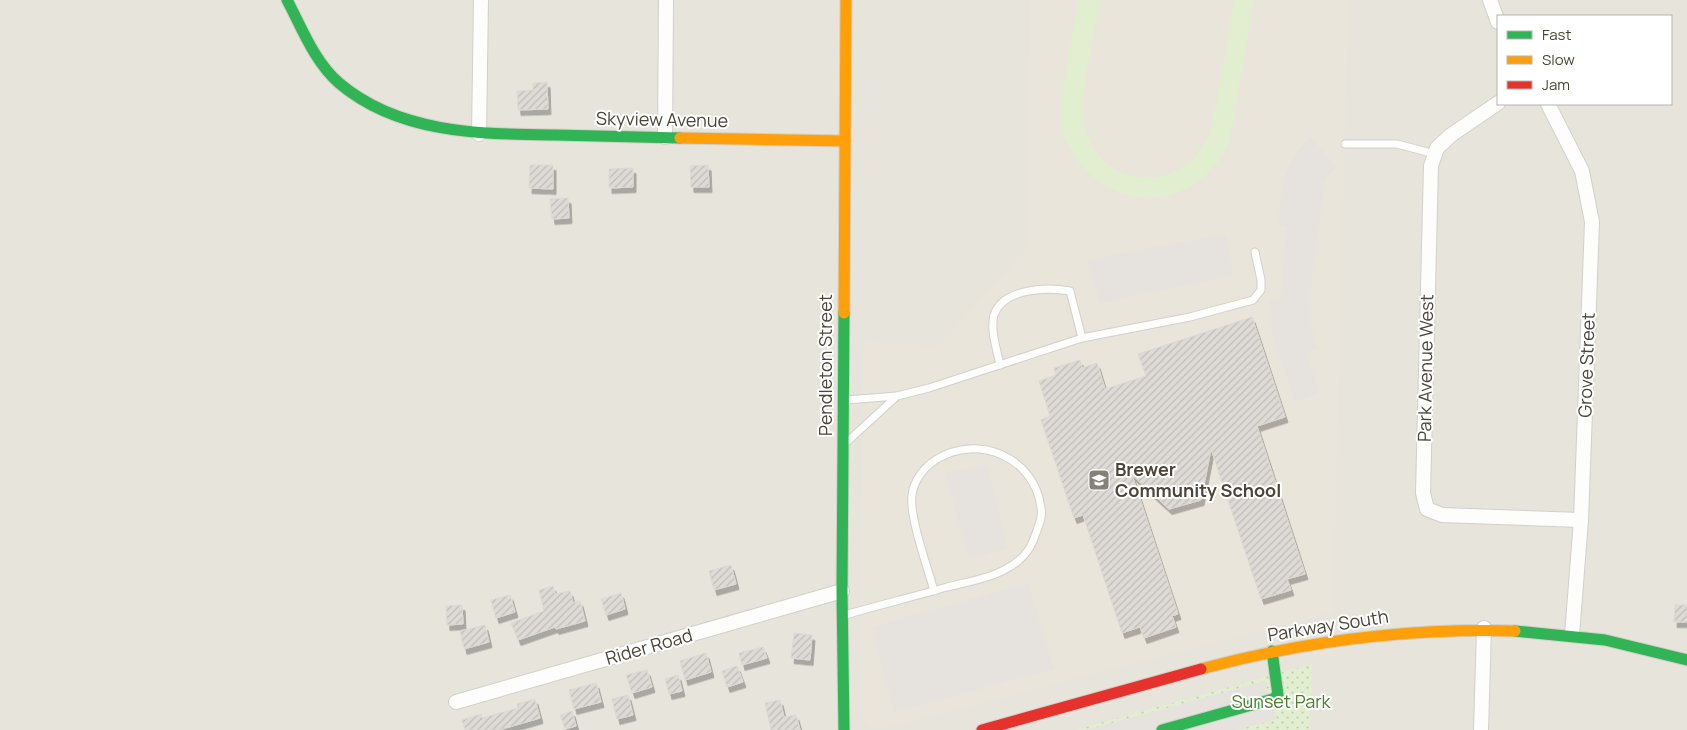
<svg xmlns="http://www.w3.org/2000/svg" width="1687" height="730" viewBox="0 0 1687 730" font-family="Manrope,sans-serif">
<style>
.residential{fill:#e7e4dc;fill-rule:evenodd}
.education{fill:#eae5da}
.grass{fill:#e1eecf}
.park{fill:url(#park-dots)}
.parking{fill:#e6e3df}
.building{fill:url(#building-hatch);stroke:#dcd9d4;filter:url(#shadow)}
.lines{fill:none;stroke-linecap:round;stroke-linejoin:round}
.lane-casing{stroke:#d2d0cb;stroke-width:9}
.street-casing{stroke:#d2d0cb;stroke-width:16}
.fast-casing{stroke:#d3cfc5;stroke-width:13}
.slow-casing{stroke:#d3cfc5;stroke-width:13}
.jam-casing{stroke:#d3cfc5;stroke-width:13}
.lane{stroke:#fdfdfc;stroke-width:7}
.street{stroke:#fdfdfc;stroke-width:14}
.fast{stroke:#30b455;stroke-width:11}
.slow{stroke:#ff9f0a;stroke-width:11}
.jam{stroke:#e5322d;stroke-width:11}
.labels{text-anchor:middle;stroke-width:4;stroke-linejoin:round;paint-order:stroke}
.street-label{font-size:18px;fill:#4b4439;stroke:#fff}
.poi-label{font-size:18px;font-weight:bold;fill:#4b4439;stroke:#fff;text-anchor:start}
.park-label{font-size:18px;fill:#4a7f2a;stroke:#fff}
</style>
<defs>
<pattern id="park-dots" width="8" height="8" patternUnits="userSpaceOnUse" patternTransform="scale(1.25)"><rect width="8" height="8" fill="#e1eecf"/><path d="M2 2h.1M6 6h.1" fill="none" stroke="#c3cdb2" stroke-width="1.8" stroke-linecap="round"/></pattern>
<pattern id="building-hatch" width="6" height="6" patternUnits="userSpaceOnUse" patternTransform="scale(1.25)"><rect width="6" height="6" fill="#dedbd6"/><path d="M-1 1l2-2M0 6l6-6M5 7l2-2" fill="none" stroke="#c0bdb8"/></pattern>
<filter id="shadow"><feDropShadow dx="3" dy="5.5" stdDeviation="0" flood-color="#0004"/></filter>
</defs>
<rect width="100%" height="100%" fill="#f4f2ee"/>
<path class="residential" d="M0 0H1687V730H0ZM1498 16H1671V104H1498Z"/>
<polygon class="education" points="1030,0 1348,0 1333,612 882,729 867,723 859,712 863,341 938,347 1027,249"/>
<path class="grass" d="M1079 0H1101C1096 28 1078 100 1084 124 1100 195 1189 196 1212 127L1234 0H1254C1249 31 1243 62 1238 94 1234 115 1233 141 1220 159 1185 209 1118 210 1080 164 1071 152 1063 139 1060 124 1057 108 1062 91 1065 75 1070 50 1074 25 1079 0Z"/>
<polygon class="park" points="1312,664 1310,730 1075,730"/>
<g class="parking">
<polygon points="1311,137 1337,168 1325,179 1312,279 1311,326 1317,349 1308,351 1308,357 1319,393 1295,402 1272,335 1269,300 1281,298 1286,226 1277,225 1285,174 1296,152"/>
<polygon points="1226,234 1233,276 1100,303 1087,260"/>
<polygon points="987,465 1008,548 969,559 945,473"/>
<polygon points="1028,583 1054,669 894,712 871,627"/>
<polygon points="1265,681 1277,719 1237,730 1086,730"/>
</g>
<g class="building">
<polygon points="547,82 548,109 518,110 517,91 533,90 533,83"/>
<polygon points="530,165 553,165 553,189 529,188"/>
<polygon points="708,165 709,187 691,187 690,166"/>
<polygon points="633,168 633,187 609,188 609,169"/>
<polygon points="568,198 569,218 552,219 550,199"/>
<polygon points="1252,317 1285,417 1257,426 1305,574 1287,579 1291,590 1261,599 1211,449 1201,500 1169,509 1132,475 1178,614 1172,616 1176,627 1144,638 1140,627 1122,633 1083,515 1074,518 1041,420 1050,416 1039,381 1056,375 1054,368 1080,360 1082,368 1097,363 1105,389 1146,376 1138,354"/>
<polygon points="731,565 736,584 714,590 709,571"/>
<polygon points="553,586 555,594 570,591 573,603 580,601 585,621 556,629 555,627 518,640 511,623 544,611 539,590"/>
<polygon points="621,593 625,609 606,615 601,599"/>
<polygon points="510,595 515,612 496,618 491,600"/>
<polygon points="462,605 463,624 447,625 446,606"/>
<polygon points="1675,605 1687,605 1687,622 1674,622"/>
<polygon points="485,625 489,642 464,649 460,631"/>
<polygon points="794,633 812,635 810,660 791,658"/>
<polygon points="763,647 767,658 742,665 739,653"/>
<polygon points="706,653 711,672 685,680 680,661"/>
<polygon points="737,666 743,682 727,687 722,671"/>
<polygon points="647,670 652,687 632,693 626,675"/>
<polygon points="678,675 682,691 669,694 665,679"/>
<polygon points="596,683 601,702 574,709 569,690"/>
<polygon points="628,695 633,715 617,719 612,699"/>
<polygon points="535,699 540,718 499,730 465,730 462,720 481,714 482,718 518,708 517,704"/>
<polygon points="780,700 784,717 796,715 800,730 771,730 765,703"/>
<polygon points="572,711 576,726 565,729 560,715"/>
</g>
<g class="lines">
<g class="lane-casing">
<g id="lane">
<polyline points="1345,144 1397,144 1435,154"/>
<path d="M1000 365C997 350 990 330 994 315 1003 288 1047 287 1070 291L1082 338"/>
<polyline points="846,400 897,396 929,388 1082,338 1190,317 1253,300 1261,290 1261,280 1255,252"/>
<polyline points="848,441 897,396"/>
<path d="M845 615C879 605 913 597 947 587 971 581 999 577 1018 561 1028 553 1032 545 1036 533 1039 525 1043 516 1041 508 1035 457 978 434 937 459 924 467 914 480 912 495 909 517 928 568 934 591"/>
</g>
</g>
<g class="street-casing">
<g id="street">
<polyline points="1490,0 1498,22"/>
<polyline points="1498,103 1451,135 1437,148 1431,166 1423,493 1427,509 1442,515 1581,520"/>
<polyline points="1548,104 1582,171 1592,222 1581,520 1572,635"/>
<polyline points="479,134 481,0"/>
<polyline points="665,137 666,0"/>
<polyline points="456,702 842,591"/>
<polyline points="1481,730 1484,628"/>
</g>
</g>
<g class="fast-casing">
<g id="fast">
<path d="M287 0C302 28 314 61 339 83 399 134 481 134 555 135 596 136 638 137 680 138"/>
<polyline points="844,313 842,591 844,730"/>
<polyline points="1515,631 1605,640 1687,660"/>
<polyline points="1162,730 1273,699 1278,695 1272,651"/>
</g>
</g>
<g class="slow-casing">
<g id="slow">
<polyline points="680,138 845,141"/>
<polyline points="844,313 846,0"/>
<path d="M1201 669C1305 641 1408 628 1515 631"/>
</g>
</g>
<g class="jam-casing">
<polyline id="jam" points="982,730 1201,669"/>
</g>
<use href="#lane" class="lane"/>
<use href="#street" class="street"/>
<use href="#fast" class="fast"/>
<use href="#slow" class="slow"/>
<use href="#jam" class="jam"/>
</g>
<defs>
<g id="school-square" transform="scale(1.125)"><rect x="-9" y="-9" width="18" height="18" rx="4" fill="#868178" stroke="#fff"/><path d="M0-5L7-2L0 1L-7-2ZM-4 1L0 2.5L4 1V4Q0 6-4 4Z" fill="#fff"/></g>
</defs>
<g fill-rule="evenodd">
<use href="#school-square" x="1099" y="480"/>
</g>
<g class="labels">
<g class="street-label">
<text transform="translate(662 120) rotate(1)" y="6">Skyview Avenue</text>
<text transform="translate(826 365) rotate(-90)" y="6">Pendleton Street</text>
<text transform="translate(1587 365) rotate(-88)" y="6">Grove Street</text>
<text transform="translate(1426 368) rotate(-89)" y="6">Park Avenue West</text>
<text transform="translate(1328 626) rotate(-9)" y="6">Parkway South</text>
<text transform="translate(649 647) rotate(-16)" y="6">Rider Road</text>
</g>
<g class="poi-label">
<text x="1115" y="476">Brewer<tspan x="1115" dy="21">Community School</tspan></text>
</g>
<g class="park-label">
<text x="1281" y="708">Sunset Park</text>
</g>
</g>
<rect x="1497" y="15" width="175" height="90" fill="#ffffff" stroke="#b7b4b0"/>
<rect x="1507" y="31" width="25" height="8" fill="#30b455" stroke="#b7b4b0"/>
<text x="1542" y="40" font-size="15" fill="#4b4439">Fast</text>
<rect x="1507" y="56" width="25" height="8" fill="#ff9f0a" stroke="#b7b4b0"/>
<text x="1542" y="65" font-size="15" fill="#4b4439">Slow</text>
<rect x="1507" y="81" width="25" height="8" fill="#e5322d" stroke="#b7b4b0"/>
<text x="1542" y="90" font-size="15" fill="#4b4439">Jam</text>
</svg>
